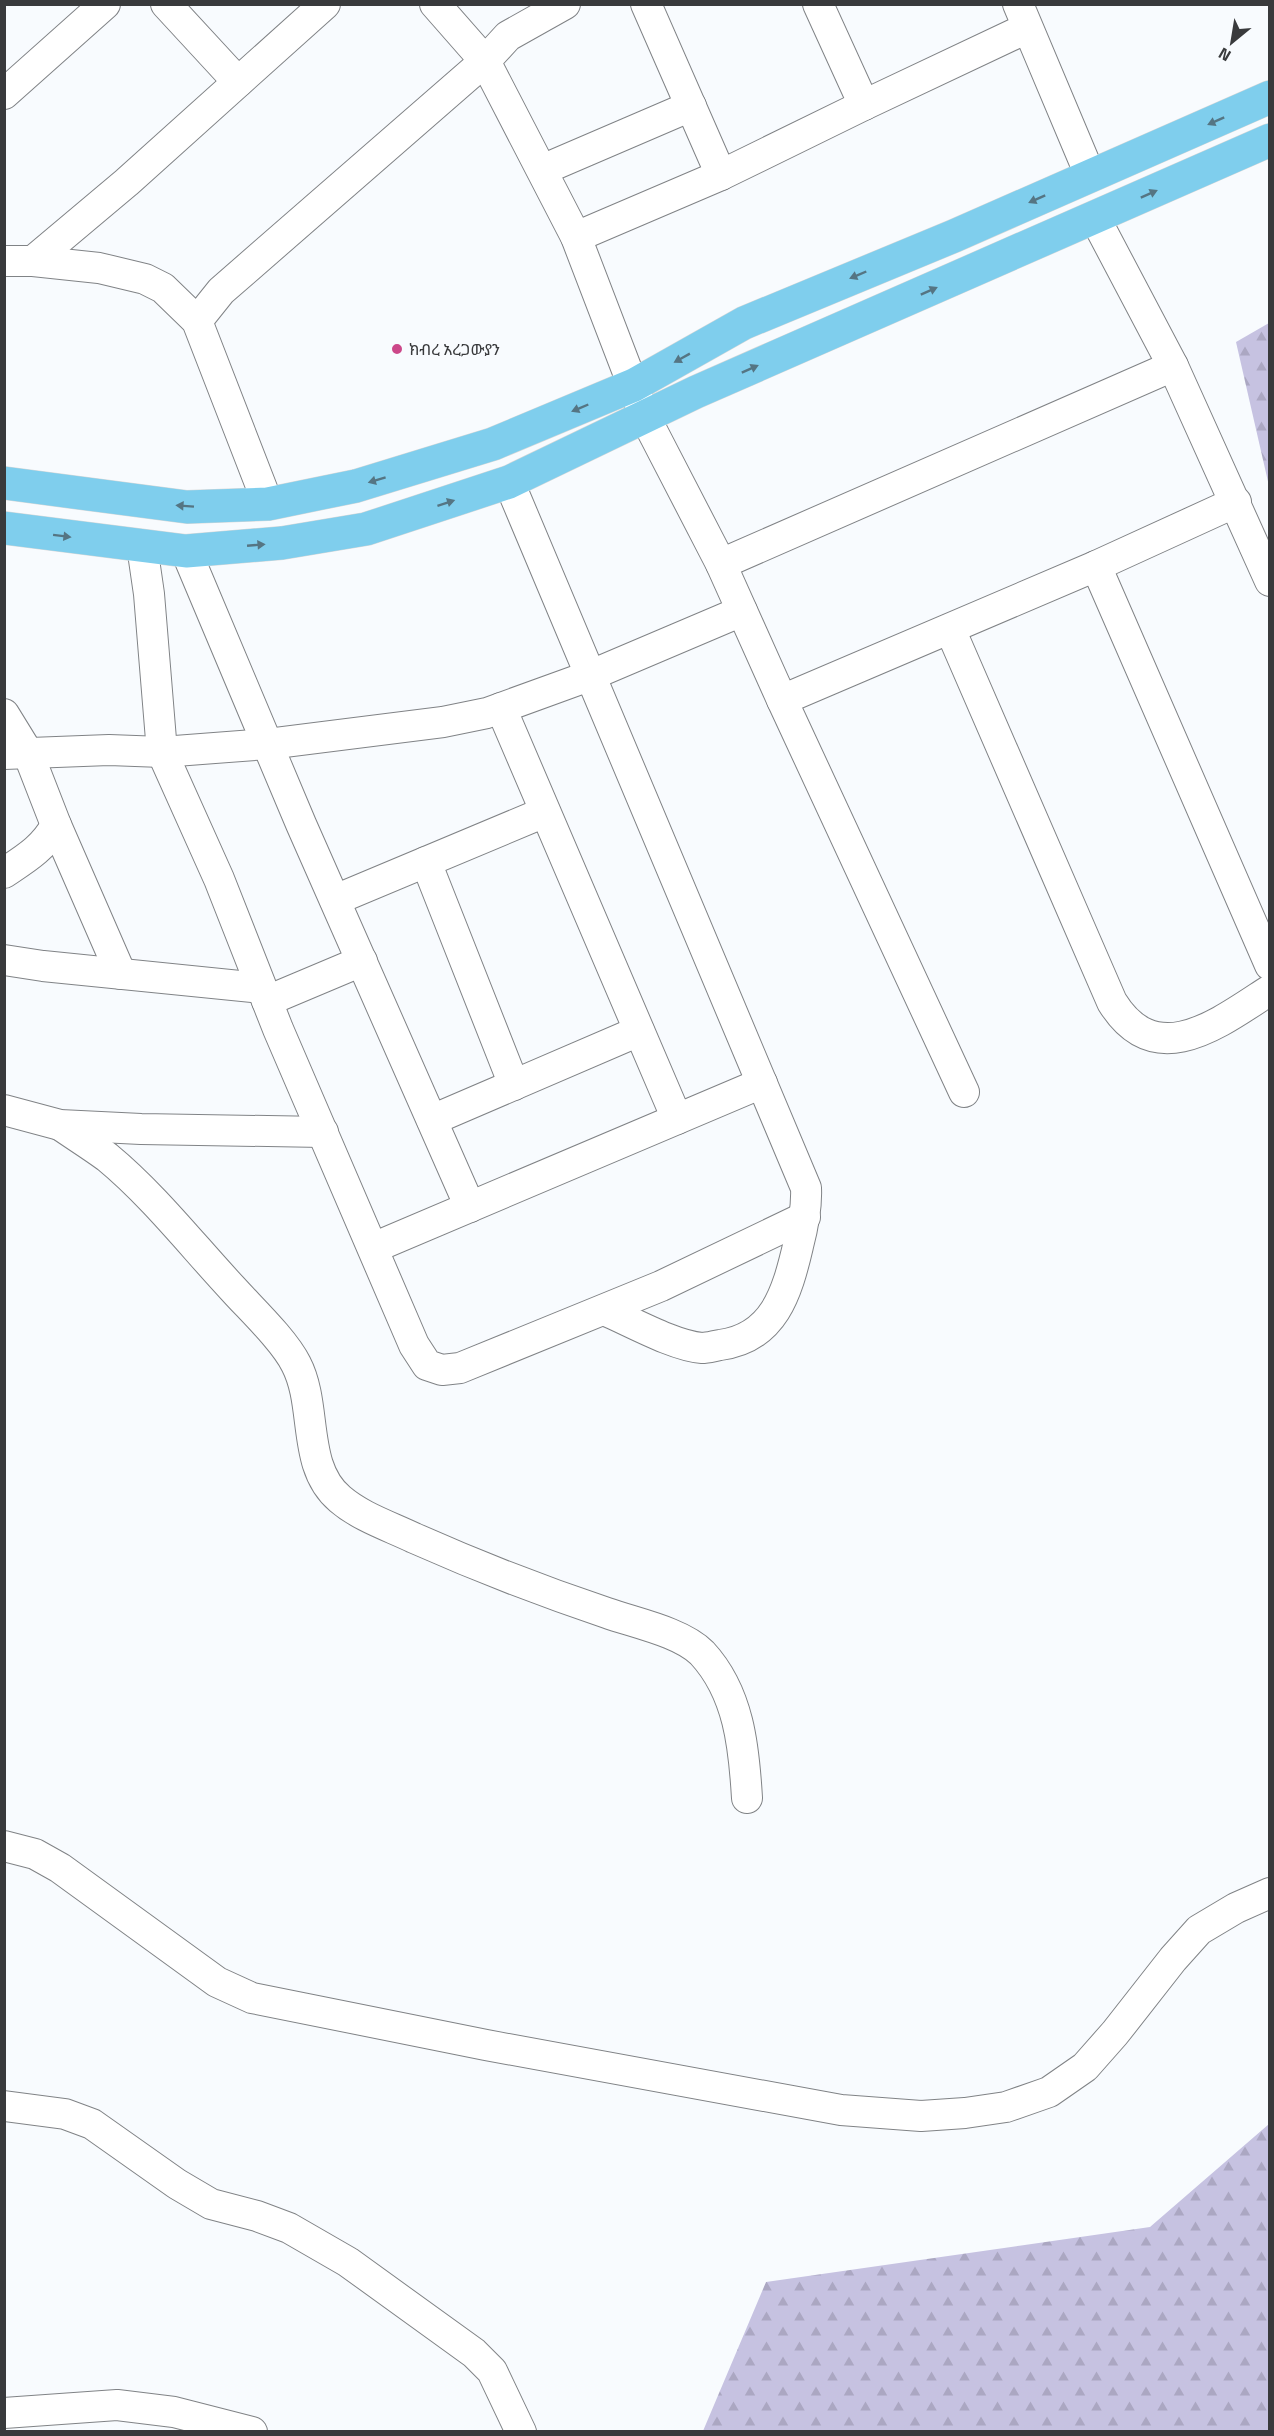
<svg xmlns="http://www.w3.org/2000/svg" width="1274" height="2436" viewBox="0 0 1274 2436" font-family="'Titillium Web','Noto Sans Ethiopic',sans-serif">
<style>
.forest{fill:url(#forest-firs)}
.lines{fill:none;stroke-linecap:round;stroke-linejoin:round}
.minor-casing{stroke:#808386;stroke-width:32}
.major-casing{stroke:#d7d8d8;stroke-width:34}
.minor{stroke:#fff;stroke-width:30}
.major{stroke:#7fceed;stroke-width:33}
.oneway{fill:#557583}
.poi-dot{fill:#cc4789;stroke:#f8fbfe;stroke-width:2}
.labels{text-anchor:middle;stroke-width:4.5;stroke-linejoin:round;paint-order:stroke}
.poi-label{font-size:16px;fill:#393a3c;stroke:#f8fbfe;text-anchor:start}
</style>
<defs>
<pattern id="forest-firs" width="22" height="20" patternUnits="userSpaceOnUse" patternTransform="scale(1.5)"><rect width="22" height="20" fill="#c6c2e1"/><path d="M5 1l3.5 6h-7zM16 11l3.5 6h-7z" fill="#aba7c2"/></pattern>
</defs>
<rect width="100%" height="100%" fill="#f8fbfe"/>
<g class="forest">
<polygon points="1269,323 1269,486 1236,342"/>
<polygon points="1269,2124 1269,2431 703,2431 766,2282 1150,2227"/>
</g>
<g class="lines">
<g class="minor-casing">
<g id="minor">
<polyline points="166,4 238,82"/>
<polyline points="565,4 508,36 485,61 576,237 645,417 721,564 782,700 1096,566 1236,502"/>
<polyline points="646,4 721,175"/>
<polyline points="818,4 864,105"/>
<polyline points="1018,4 1090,175"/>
<polyline points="4,94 105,4"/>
<polyline points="542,170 691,106"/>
<polyline points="1095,218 1173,366 1270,581"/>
<polyline points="576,237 721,175 864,105 1027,28"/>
<polyline points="4,261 33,261 99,268 145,279 163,288 197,321 268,504"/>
<polyline points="33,261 127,182 325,4"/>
<polyline points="197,321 221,291 485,61 435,4"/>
<path d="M509 482 806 1188C807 1208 803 1227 798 1246 787 1293 774 1338 720 1345 714 1346 707 1348 702 1348 674 1346 630 1321 604 1310"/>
<polyline points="142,546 149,594 162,752 219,879 278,1029 414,1345 427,1365 442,1370 460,1368 661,1286 805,1217"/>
<polyline points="186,551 301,824 470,1207"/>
<polyline points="721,564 1173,366"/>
<polyline points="1096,566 1270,965"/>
<path d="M950 629 1112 1002C1156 1073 1219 1023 1270 990"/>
<polyline points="782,700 964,1092"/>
<polyline points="501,708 677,1119"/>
<polyline points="4,714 28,753 56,825 121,974"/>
<polyline points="4,754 109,750 162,752 268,744 443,722 487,713 589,676 742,611"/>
<polyline points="426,862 514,1085"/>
<path d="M4 873C25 859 44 848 56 825"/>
<polyline points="335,900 545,812"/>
<polyline points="4,960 43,966 261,988"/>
<polyline points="267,1001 362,961"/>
<polyline points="4,1110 60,1125 141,1129 323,1132"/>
<polyline points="432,1120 639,1031"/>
<path d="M60 1125C76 1136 92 1146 107 1157 153 1195 192 1245 233 1289 251 1309 284 1340 296 1364 318 1406 301 1466 340 1499 361 1517 389 1526 414 1538 477 1566 541 1591 607 1613 635 1623 681 1632 702 1653 739 1693 744 1747 747 1798"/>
<polyline points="373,1248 762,1083"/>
<polyline points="4,1846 35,1854 60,1868 217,1982 252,1998 486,2045 841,2110 921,2116 965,2113 1006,2107 1049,2092 1085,2067 1115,2033 1173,1959 1199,1930 1236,1908 1270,1893"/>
<polyline points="4,2106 65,2114 92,2124 177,2184 211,2204 257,2216 289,2228 348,2262 474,2353 492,2371 521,2432"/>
<polyline points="4,2413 117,2405 174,2412 252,2432"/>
</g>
</g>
<g class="major-casing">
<g id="major">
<polyline points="4,483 187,507 268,504 356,486 493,444 634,385 744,323 954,236 1270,97"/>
<polyline points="4,528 186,551 282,543 366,529 509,482 696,392 1270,140"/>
</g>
</g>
<use href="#minor" class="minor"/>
<use href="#major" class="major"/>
</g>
<defs><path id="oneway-solid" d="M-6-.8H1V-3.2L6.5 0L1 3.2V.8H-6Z" transform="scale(1.5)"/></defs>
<g class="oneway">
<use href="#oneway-solid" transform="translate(1216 121) rotate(156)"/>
<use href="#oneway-solid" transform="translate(1149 194) rotate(-24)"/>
<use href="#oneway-solid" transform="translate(1037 199) rotate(156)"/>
<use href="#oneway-solid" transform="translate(858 275) rotate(157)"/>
<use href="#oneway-solid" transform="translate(929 291) rotate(-24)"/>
<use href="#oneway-solid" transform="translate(682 358) rotate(151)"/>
<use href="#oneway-solid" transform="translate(750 369) rotate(-24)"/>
<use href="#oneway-solid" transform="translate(580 408) rotate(157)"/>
<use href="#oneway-solid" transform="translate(377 480) rotate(163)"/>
<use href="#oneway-solid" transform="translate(446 503) rotate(-18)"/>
<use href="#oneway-solid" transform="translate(185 506) rotate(-176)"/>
<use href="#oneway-solid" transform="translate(62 536) rotate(7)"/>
<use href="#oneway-solid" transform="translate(256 545) rotate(-5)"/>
</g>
<circle class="poi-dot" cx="397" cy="349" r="6"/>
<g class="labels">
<g class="poi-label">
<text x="409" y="355">ክብረ አረጋውያን</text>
</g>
</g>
<rect width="1274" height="2436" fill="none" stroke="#393a3c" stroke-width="12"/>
<g transform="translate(1232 42) rotate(210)" stroke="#f8fbfe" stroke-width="4.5" paint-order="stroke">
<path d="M0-4.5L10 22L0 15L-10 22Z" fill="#393a3c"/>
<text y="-9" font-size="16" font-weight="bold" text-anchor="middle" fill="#393a3c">N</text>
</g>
</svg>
